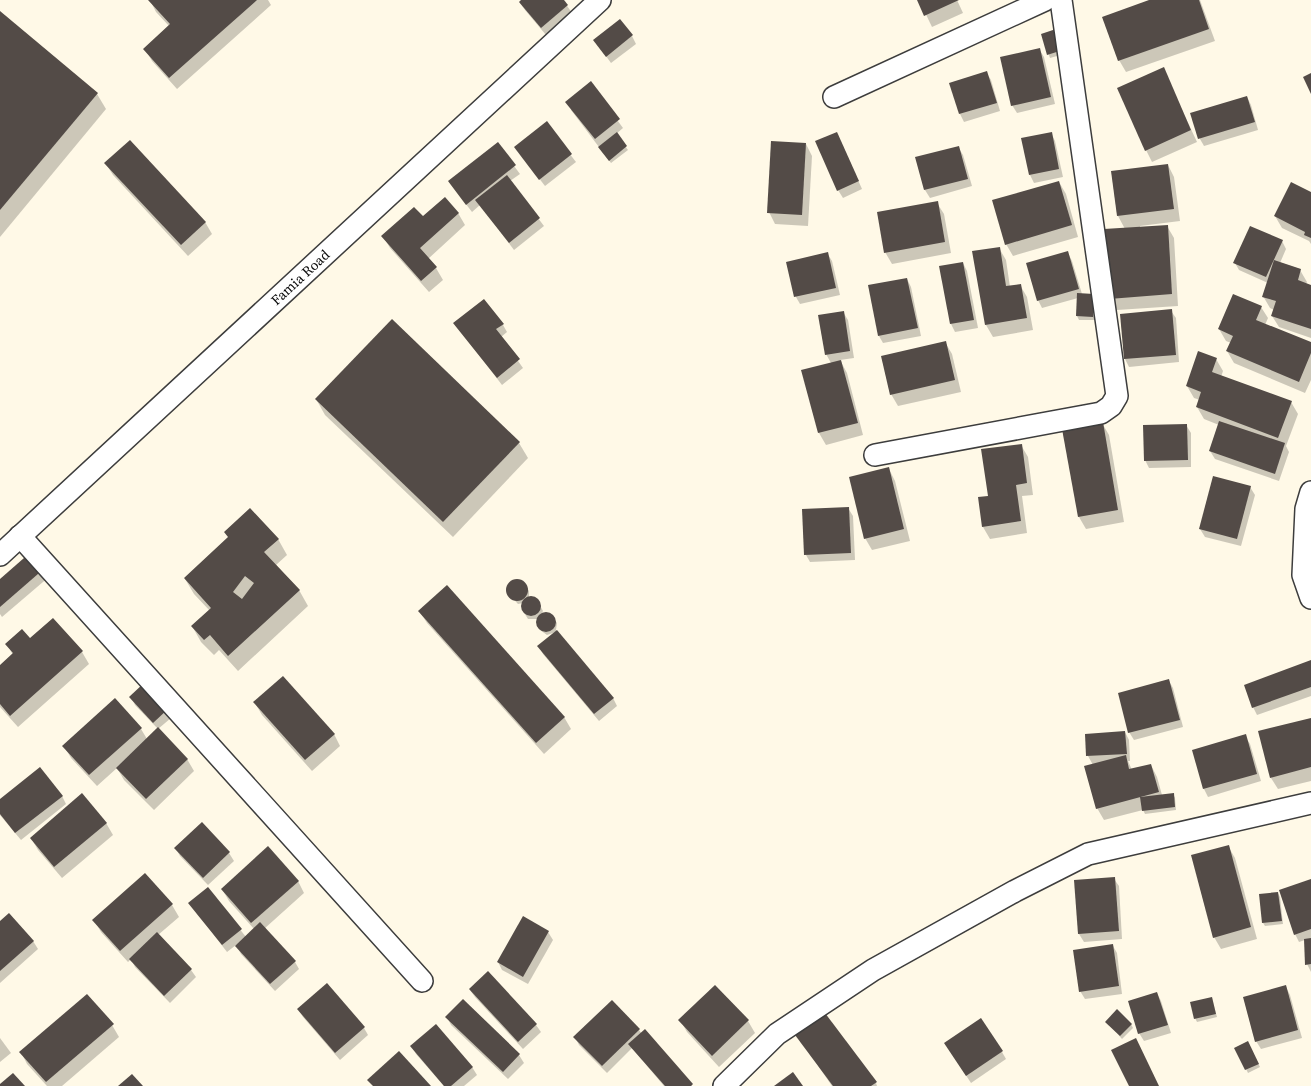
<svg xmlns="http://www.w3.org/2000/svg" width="1311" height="1086" viewBox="0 0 1311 1086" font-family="'Source Serif 4',serif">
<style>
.shadow{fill:#0003}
.building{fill:#534b47;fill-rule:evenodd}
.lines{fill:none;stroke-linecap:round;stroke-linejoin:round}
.minor-casing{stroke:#3d3d3d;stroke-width:24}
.minor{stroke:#fff;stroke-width:21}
.labels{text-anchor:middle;stroke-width:5;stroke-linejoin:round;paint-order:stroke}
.street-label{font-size:14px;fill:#0a0a0a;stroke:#fff}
</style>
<rect width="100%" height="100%" fill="#fff9e7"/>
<g class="shadow">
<polygon points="150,0 268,0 271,5 177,89 152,61 145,49 169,26 156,12"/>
<polygon points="523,0 563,0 572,13 546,35 525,10 520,3"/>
<polygon points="919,0 957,0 963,13 932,27"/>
<polygon points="1153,0 1200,0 1215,41 1126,72 1119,60"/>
<polygon points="0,13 97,94 106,109 0,237"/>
<polygon points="1042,35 1064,54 1050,58"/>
<polygon points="632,36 636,44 611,63 595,41"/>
<polygon points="1039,49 1044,57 1055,104 1017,113 1012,105"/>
<polygon points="1163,69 1197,142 1152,162 1146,150"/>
<polygon points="986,72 991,80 1000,111 964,122 960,114 951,83"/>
<polygon points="590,83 623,128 616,134 628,150 611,163 571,110"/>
<polygon points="1247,97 1251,105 1258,130 1204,146 1200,139 1192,114"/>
<polygon points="546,123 576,162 545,186 515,147"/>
<polygon points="837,133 862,189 843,198 838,190"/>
<polygon points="1051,133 1055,141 1063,177 1034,183 1030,175 1022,139"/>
<polygon points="498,144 520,174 510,181 544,226 514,250 480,205 472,212 449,182"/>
<polygon points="806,144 812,156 808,226 775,224 769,212"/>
<polygon points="958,147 963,155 972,186 930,198 925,190 917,158"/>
<polygon points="106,164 205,222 212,234 188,256 113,175"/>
<polygon points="1168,165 1174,177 1180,221 1140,226 1140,228 1167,226 1174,238 1178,306 1117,310 1110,298 1125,229 1118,216 1112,172"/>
<polygon points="1059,182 1066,194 1078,237 1013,256 1006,244"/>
<polygon points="1311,193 1311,244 1309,241 1282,228 1275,216"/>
<polygon points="937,203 944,214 951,253 892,264 885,252"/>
<polygon points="458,213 465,225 428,259 436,268 443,280 429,292 390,248 383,236 423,218"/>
<polygon points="1282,241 1286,249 1280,263 1300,270 1307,282 1306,284 1311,286 1311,338 1279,327 1272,316 1274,310 1270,308 1263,296 1268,283 1239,270 1235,263"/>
<polygon points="999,248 1006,260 1010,287 1020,285 1027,297 1033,330 993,337 986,325"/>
<polygon points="827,253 832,261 840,295 800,304 796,297 787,263"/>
<polygon points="1068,253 1072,261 1082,294 1096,298 1095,320 1079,320 1077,316 1078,298 1042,308 1038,300"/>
<polygon points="963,263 967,271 978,328 955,332 951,324 940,267"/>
<polygon points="907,279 911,287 921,336 883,343 879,336"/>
<polygon points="1261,307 1268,318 1265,325 1311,344 1311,380 1305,393 1234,363 1227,351 1231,343 1226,341 1219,329"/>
<polygon points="1171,311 1176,318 1179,362 1129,367 1125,359 1121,315"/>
<polygon points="843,312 848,320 854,358 840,360 847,373 863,435 826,445 819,433 803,371 831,363 826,354"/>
<polygon points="455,324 503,325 507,332 501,337 523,368 502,385"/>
<polygon points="945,342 952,354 961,392 898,406 891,394"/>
<polygon points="1216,359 1223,371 1221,377 1291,402 1298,414 1286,446 1289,452 1279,481 1215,459 1210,451 1219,425 1204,419 1197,407 1200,400 1194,398 1187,386"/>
<polygon points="316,399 519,443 528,458 453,537 325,415"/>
<polygon points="1102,423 1109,435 1124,522 1086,529 1079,517 1064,430"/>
<polygon points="1186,425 1191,433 1191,467 1149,468 1145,460"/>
<polygon points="1021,445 1028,457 1033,495 1022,496 1027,533 990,539 983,527 989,497"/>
<polygon points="889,469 895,481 910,541 872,550 865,538"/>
<polygon points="1250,487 1255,495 1241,546 1205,537 1200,529"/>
<polygon points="848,508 853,516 855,560 810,562 806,555"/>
<polygon points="278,539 287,555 276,565 299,590 308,606 238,671 219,650 214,655 201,642 192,626 210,611 194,594 185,579"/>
<polygon points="32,553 50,576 2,617 0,614 0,580"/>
<polygon points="519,580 524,583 529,591 529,597 536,598 543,611 539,617 547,613 554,619 557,623 556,630 613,698 617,706 599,721 543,654 539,646 556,632 547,635 540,630 537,626 538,619 528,619 523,611 523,603 518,604 508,593 508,588 514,581"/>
<polygon points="420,612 564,717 571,729 544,754 427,623"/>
<polygon points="53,620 82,652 89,664 18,727 0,707 0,667 13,655 7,644 30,640"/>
<polygon points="1311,663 1311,696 1257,715 1253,707"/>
<polygon points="1169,681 1173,688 1183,727 1134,740 1129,732"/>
<polygon points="144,685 171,718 158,729 187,759 194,771 154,810 124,780 117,768 97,786 71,758 64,746 141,729 147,739 158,729 135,705 131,697"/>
<polygon points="255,703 334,734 340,746 312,771 262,715"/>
<polygon points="1311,719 1311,781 1278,789 1271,778"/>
<polygon points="1125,732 1129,740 1130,761 1128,761 1132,770 1151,765 1157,777 1162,795 1173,794 1175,798 1176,810 1145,814 1143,810 1104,820 1097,808 1093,765 1088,756 1086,735"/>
<polygon points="1245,736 1250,744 1261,781 1208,797 1204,789 1193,751"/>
<polygon points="62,796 66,804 21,840 0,815 0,801"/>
<polygon points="106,823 113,835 62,878 38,850 31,838"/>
<polygon points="202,824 229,853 234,861 208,885 180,856 176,849"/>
<polygon points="1228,846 1235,858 1257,939 1221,949 1214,937"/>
<polygon points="145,875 172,905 179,917 158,935 191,970 196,977 170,1003 135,967 131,959 128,962 101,932 94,920"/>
<polygon points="1114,879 1119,886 1122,939 1084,942 1079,934 1076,881"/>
<polygon points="1311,880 1311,972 1307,964 1305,940 1299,942 1295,934"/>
<polygon points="298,881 304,893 264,929 295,962 299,969 275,991 241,954 236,945 227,952 190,904 208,889 246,937 254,929 229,901 222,889"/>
<polygon points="1278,893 1280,897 1283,924 1265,926 1263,923 1260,896"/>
<polygon points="0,923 33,941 38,949 0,983"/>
<polygon points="548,932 553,940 528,984 502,970 498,962"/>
<polygon points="1113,946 1117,953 1122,994 1085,999 1080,991"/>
<polygon points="488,973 536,1025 541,1032 523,1049 475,997 470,990"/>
<polygon points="715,987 748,1021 755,1033 719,1067 687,1032 680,1020"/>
<polygon points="1286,987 1290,995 1302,1038 1261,1049 1256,1041"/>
<polygon points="1157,993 1161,1001 1171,1033 1144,1041 1139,1033"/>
<polygon points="1212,999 1217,1017 1197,1022 1195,1018"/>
<polygon points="463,1000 519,1055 524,1063 508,1079 451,1025 447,1017"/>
<polygon points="298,1009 364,1028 368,1035 340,1060 303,1017"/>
<polygon points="1107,1022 1131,1024 1133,1028 1122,1039"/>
<polygon points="112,1025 119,1037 62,1086 47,1086 27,1064 21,1052"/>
<polygon points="639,1030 642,1034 645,1031 692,1086 664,1086 632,1048 607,1073 579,1045 575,1037"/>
<polygon points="797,1035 876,1083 877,1086 832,1086"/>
<polygon points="0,1038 11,1053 0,1062"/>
<polygon points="1248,1043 1260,1067 1248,1073 1236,1048"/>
<polygon points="412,1047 472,1067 477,1075 464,1086 444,1086 416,1054"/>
<polygon points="950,1051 1002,1052 1006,1059 971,1083"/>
</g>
<g class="building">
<polygon points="148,0 257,0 169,78 143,49 170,24"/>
<polygon points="521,0 564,0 568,5 541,28 519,2"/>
<polygon points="917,0 959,0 924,16"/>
<polygon points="1149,0 1199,0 1209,29 1118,61 1102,17"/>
<polygon points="0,11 98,93 0,210"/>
<polygon points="620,19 633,35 606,57 593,40"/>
<polygon points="1056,29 1063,50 1047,55 1041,34"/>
<polygon points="1040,48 1051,97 1011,106 1000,57"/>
<polygon points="1164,67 1191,130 1145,151 1117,88"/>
<polygon points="987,71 997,103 959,114 949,83"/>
<polygon points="1311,73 1311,94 1303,77"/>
<polygon points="591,81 620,119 595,139 565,102"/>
<polygon points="1247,96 1255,122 1198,139 1190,113"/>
<polygon points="547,121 572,154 539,180 514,147"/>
<polygon points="617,132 627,146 609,161 598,147"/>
<polygon points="837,132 859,181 837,191 815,141"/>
<polygon points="1052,132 1059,169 1029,175 1021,138"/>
<polygon points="130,140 206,222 181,245 104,163"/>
<polygon points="771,141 806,143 802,215 767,213"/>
<polygon points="498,142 516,165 466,205 448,181"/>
<polygon points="959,146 968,179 924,190 915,157"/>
<polygon points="1168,164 1174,209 1117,216 1111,171"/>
<polygon points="507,175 540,218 509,243 475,200"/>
<polygon points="1059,181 1072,225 1005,245 992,200"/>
<polygon points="1291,182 1311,192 1311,238 1304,235 1305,232 1274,216"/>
<polygon points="445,197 459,213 420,248 437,267 421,281 381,236 414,207 423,216"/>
<polygon points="938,201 945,242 884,253 877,212"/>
<polygon points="1168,225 1172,294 1109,299 1104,229"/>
<polygon points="1250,226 1283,240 1266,277 1233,263"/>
<polygon points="1000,247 1006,286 1021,284 1027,318 985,325 972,251"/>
<polygon points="1068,251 1079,289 1037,301 1026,263"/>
<polygon points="828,252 836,288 794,297 786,262"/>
<polygon points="1274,260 1301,269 1298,280 1311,285 1311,329 1271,316 1276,301 1262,297"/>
<polygon points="963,262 974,320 950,324 939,266"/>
<polygon points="907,278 918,328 878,336 868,285"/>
<polygon points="1077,293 1094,294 1093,317 1076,316"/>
<polygon points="1233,294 1262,306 1256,320 1311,342 1311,353 1299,382 1226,351 1233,336 1218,329"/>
<polygon points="484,299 504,324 496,329 520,359 497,378 453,323"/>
<polygon points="1172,309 1176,355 1124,359 1120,314"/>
<polygon points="844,311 850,351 825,355 818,315"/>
<polygon points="392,319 520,442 443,522 315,399"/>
<polygon points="946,341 955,380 890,395 881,356"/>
<polygon points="1198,351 1217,358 1212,372 1292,401 1278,438 1196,407 1201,392 1186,386"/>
<polygon points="841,360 858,423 818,433 801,370"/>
<polygon points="1219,421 1285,443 1275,474 1209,451"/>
<polygon points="1103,422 1118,510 1078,517 1062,429"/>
<polygon points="1187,424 1188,460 1144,461 1143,425"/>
<polygon points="1022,444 1027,483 1016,485 1021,521 982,527 978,497 988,496 981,449"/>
<polygon points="889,467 904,529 864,539 849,477"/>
<polygon points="1213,476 1251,486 1237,539 1199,529"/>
<polygon points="849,507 851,553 804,555 802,509"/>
<path d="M250 508 279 539 264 552 300 590 228 656 210 635 204 640 191 626 211 608 184 578 228 537 224 532ZM245 576 254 583 242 599 233 592Z"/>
<polygon points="32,551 46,567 0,607 0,579"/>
<circle cx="517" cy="590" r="11"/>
<polygon points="447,585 565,717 536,743 418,611"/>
<circle cx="531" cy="606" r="10"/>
<circle cx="546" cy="622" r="10"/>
<polygon points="53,618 83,651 10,716 0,704 0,665 13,653 5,644 22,629 30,638"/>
<polygon points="557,630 614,698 594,714 537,646"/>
<polygon points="1311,660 1311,687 1252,708 1244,685"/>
<polygon points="283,676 335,734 305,760 253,702"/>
<polygon points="1169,679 1180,720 1128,733 1118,693"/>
<polygon points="144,683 168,709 153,723 129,697"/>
<polygon points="115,698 142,728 89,775 62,746"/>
<polygon points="1311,718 1311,767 1270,778 1258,731"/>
<polygon points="158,727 188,759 146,799 116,768"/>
<polygon points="1125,731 1127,754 1086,756 1085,734"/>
<polygon points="1246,734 1257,774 1203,789 1192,750"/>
<polygon points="1126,755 1129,769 1151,764 1159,792 1096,809 1084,766"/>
<polygon points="40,767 63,796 15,833 0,814 0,799"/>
<polygon points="82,793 107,823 54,867 30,838"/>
<polygon points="1174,793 1175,807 1142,811 1140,797"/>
<polygon points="202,822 230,852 203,878 174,848"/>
<polygon points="1229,845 1251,927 1213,938 1191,855"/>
<polygon points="268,846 299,881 251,923 221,889"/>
<polygon points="145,873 173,904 120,951 92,920"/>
<polygon points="1115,877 1119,931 1078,934 1074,880"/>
<polygon points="1311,879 1311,929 1294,935 1279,890"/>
<polygon points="208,887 242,929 222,945 188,903"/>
<polygon points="1278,892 1282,921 1262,923 1259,894"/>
<polygon points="9,913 34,941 0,971 0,921"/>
<polygon points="523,916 549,931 523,977 497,962"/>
<polygon points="260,922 296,961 270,984 235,946"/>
<polygon points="157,932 192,969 164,996 129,959"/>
<polygon points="1311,938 1311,964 1305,965 1304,939"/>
<polygon points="1113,944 1119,986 1079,992 1073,950"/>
<polygon points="488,971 537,1024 518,1042 469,989"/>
<polygon points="327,983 365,1027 335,1053 297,1009"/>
<polygon points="715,985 749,1020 712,1056 678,1020"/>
<polygon points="1286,985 1298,1030 1255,1042 1243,997"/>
<polygon points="1157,992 1168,1025 1138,1034 1128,1001"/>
<polygon points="87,994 114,1024 46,1082 19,1052"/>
<polygon points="1212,997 1216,1014 1194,1019 1190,1002"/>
<polygon points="463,999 520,1054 503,1072 445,1017"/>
<polygon points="612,1000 640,1029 602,1066 573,1037"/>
<polygon points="1117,1009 1132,1024 1120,1036 1105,1022"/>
<polygon points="825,1013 877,1082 871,1086 833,1086 795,1035"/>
<polygon points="981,1018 1003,1051 966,1076 944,1043"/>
<polygon points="436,1024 473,1067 451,1086 444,1086 410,1046"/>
<polygon points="645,1029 693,1084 691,1086 665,1086 628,1044"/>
<polygon points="1136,1038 1159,1086 1129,1086 1111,1050"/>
<polygon points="1248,1041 1259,1064 1245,1070 1234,1048"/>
<polygon points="399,1051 431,1086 373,1086 367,1080"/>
<polygon points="793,1072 803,1086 774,1086"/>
<polygon points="13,1073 25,1086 0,1086 0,1084"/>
<polygon points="132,1074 143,1086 118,1086"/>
</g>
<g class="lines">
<g class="minor-casing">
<g id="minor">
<polyline points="834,97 1045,0"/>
<polyline points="875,455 1101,413 1111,406 1117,396 1061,0"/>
<polyline points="1311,492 1306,509 1303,575 1311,598"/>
<polyline points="20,536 422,981"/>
<path id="s1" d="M0 555 600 0"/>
<polyline points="724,1086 777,1034 873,970 1015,891 1088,854 1311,803"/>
</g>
</g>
<use href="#minor" class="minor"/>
</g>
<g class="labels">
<g class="street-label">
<text dy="5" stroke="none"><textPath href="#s1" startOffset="409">Famia Road</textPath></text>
</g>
</g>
</svg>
